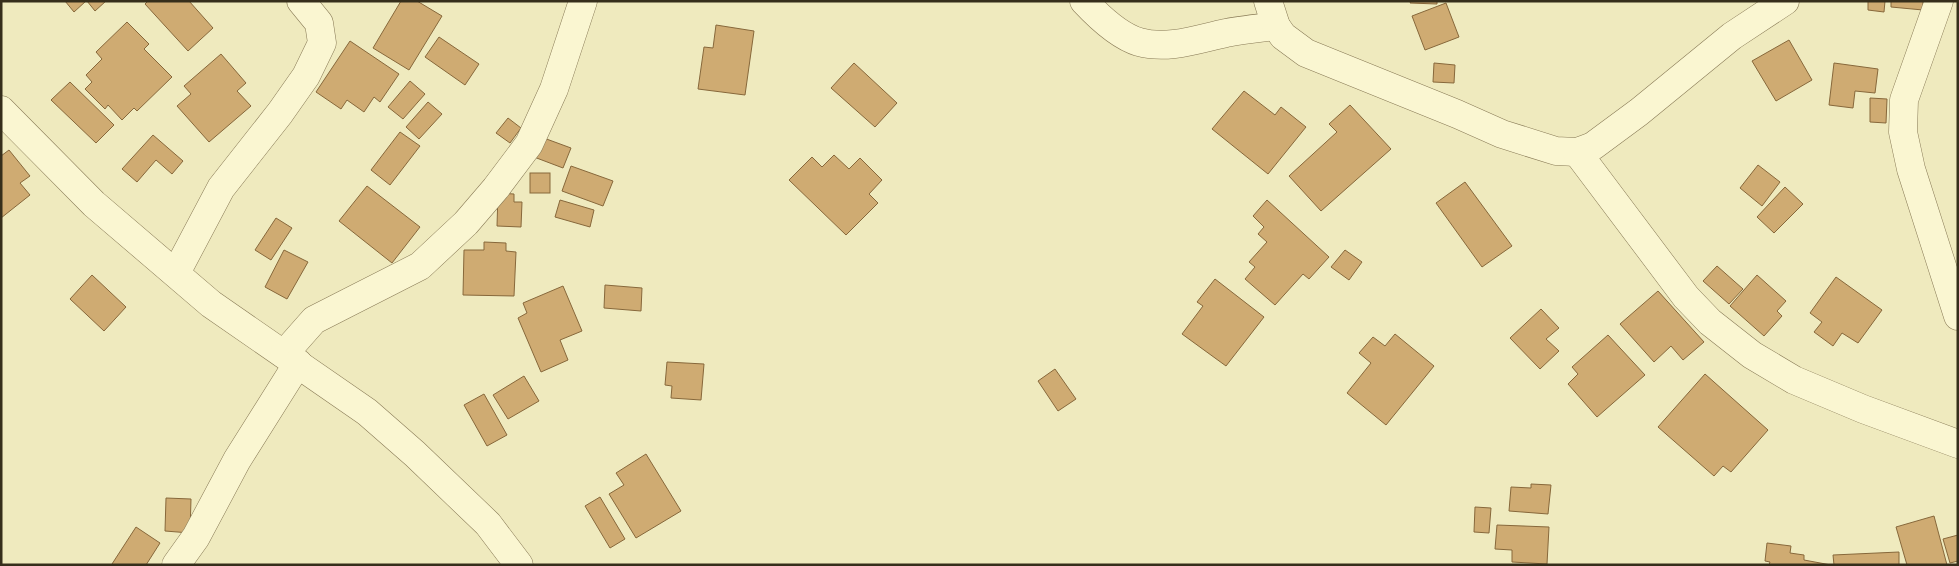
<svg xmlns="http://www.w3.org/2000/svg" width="1959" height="566" viewBox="0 0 1959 566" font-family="'Libre Baskerville',serif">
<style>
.building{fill:#cfab72;stroke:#87683b}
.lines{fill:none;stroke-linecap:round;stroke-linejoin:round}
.street-casing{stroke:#887a56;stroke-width:29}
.street{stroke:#faf6d1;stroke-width:28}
</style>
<rect width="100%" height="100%" fill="#efeabe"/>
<g class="building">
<polygon points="65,1 86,1 74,12"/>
<polygon points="87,1 106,1 95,11"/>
<polygon points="148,1 189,1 213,28 188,51 145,4"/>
<polygon points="401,1 417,1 442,16 409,70 373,48"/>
<polygon points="1411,1 1437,1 1437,4 1410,3"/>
<polygon points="1868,1 1885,1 1884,12 1868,10"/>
<polygon points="1891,1 1923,1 1923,10 1891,7"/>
<polygon points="1446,3 1459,37 1425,50 1412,16"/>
<polygon points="127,22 149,44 144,49 172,77 137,111 134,108 122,120 108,105 105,109 85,89 92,82 86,75 102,59 96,52"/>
<polygon points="716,25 754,31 745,95 698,89 704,47 713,48"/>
<polygon points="439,37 479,64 465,85 425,57"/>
<polygon points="1789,40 1812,80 1776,101 1752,61"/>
<polygon points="350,41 399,74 380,102 374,97 364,112 347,100 341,109 316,92"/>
<polygon points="221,54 246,83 237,91 251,106 209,142 177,106 191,94 184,86"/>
<polygon points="854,63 897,103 875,127 831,88"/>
<polygon points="1434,63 1455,65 1454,83 1433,82"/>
<polygon points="1834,63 1878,69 1875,93 1855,91 1853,108 1829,105"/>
<polygon points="410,81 425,94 403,119 388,107"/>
<polygon points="70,82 114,125 96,143 51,100"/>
<polygon points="1244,91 1275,115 1281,107 1306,127 1268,174 1212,129"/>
<polygon points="1870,98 1887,99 1886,123 1870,122"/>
<polygon points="428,102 442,114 419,139 406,127"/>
<polygon points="1350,105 1391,149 1321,211 1289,176 1337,132 1329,124"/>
<polygon points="508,118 521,128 510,143 496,133"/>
<polygon points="400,132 420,146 390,185 371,170"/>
<polygon points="153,135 183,161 172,174 156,160 137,182 122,169"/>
<polygon points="541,137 571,148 563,168 534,157"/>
<polygon points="9,150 30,176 20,183 30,195 1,218 1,156"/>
<polygon points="834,155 849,169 860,158 882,180 869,194 878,203 846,235 789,180 812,157 822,167"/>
<polygon points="1758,165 1780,182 1762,206 1740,188"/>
<polygon points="571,166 613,181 603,206 562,191"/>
<rect x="530" y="173" width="20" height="20"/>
<polygon points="1465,182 1512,246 1482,267 1436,203"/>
<polygon points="367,186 420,227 392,263 339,221"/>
<polygon points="1785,187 1803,204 1774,233 1757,217"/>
<polygon points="498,193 514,194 514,202 522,202 521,227 497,226"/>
<polygon points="560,200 594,210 590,227 555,217"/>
<polygon points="1267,200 1329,257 1309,279 1303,274 1275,305 1245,279 1255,267 1249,262 1267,242 1258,234 1264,227 1253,216"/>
<polygon points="276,218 292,228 271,260 255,250"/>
<polygon points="484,242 506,243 506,251 516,252 514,296 463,295 464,250 484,250"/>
<polygon points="284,250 308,262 287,299 265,287"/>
<polygon points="1345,250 1362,262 1349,280 1331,267"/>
<polygon points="1717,266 1743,289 1729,304 1703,281"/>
<polygon points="92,275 126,307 104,331 70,299"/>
<polygon points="1757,275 1786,301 1777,311 1782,316 1764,336 1730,306"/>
<polygon points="1836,277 1882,310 1858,343 1842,333 1833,346 1814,332 1822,322 1810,313"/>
<polygon points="1215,279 1264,317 1226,366 1182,334 1203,306 1197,302"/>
<polygon points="605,285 642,288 641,311 604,308"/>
<polygon points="563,286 582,331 560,340 568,360 541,372 518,318 527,313 523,303"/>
<polygon points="1658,291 1704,342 1683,360 1671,346 1654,362 1620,324"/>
<polygon points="1541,309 1559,328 1546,339 1559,351 1540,369 1510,338"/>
<polygon points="1395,334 1434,366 1386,425 1347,393 1371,363 1359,353 1373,337 1385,346"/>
<polygon points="1608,335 1645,375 1597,417 1568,384 1578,374 1572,367"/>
<polygon points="667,362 704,364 701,400 671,398 672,386 665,385"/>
<polygon points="1055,369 1076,399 1058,411 1038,381"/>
<polygon points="1705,374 1768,430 1731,472 1723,466 1714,476 1658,427"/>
<polygon points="524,376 539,401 508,419 493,395"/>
<polygon points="484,394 507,435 487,446 464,405"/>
<polygon points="646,454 681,511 636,538 609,494 624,485 616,473"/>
<polygon points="1531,484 1551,485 1548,514 1509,511 1511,487 1531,488"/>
<polygon points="600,497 625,539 610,548 585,506"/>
<polygon points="166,498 191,499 190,533 165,531"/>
<polygon points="1475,507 1491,508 1489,533 1474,532"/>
<polygon points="1934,516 1947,565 1907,565 1896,527"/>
<polygon points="1497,525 1549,527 1547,564 1512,562 1512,550 1495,549"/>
<polygon points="136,527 160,543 146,565 113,565 112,564"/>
<polygon points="1958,535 1958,561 1950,563 1943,539"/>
<polygon points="1767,543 1791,546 1790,553 1804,555 1804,560 1831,565 1769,565 1770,562 1765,561"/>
<polygon points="1899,552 1899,565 1834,565 1833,555"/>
</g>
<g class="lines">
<g class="street-casing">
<g id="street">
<path d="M1084 1C1098 16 1119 36 1139 42 1168 50 1198 39 1226 33 1242 30 1259 28 1276 26"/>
<polyline points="1268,1 1276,26 1283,36 1306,53 1457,114 1502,134 1556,151 1577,152 1593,146 1639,112 1732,36 1785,1"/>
<polyline points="1939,1 1904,100 1903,132 1911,169 1958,316"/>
<polyline points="1,110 94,204 211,304 367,412 415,454 488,524 519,565"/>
<polyline points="1577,152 1686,297 1710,322 1752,355 1794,380 1863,409 1958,444"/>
<polyline points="176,273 221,188 280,113 306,76 322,43 319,23 301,1"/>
<polyline points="284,354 314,320 420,266 466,223 496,188 529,144 554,89 583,1"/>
<polyline points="176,565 196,537 237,460 298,363"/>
</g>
</g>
<use href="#street" class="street"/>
</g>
<rect width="1959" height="566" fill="none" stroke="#362e1b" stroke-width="5"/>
</svg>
